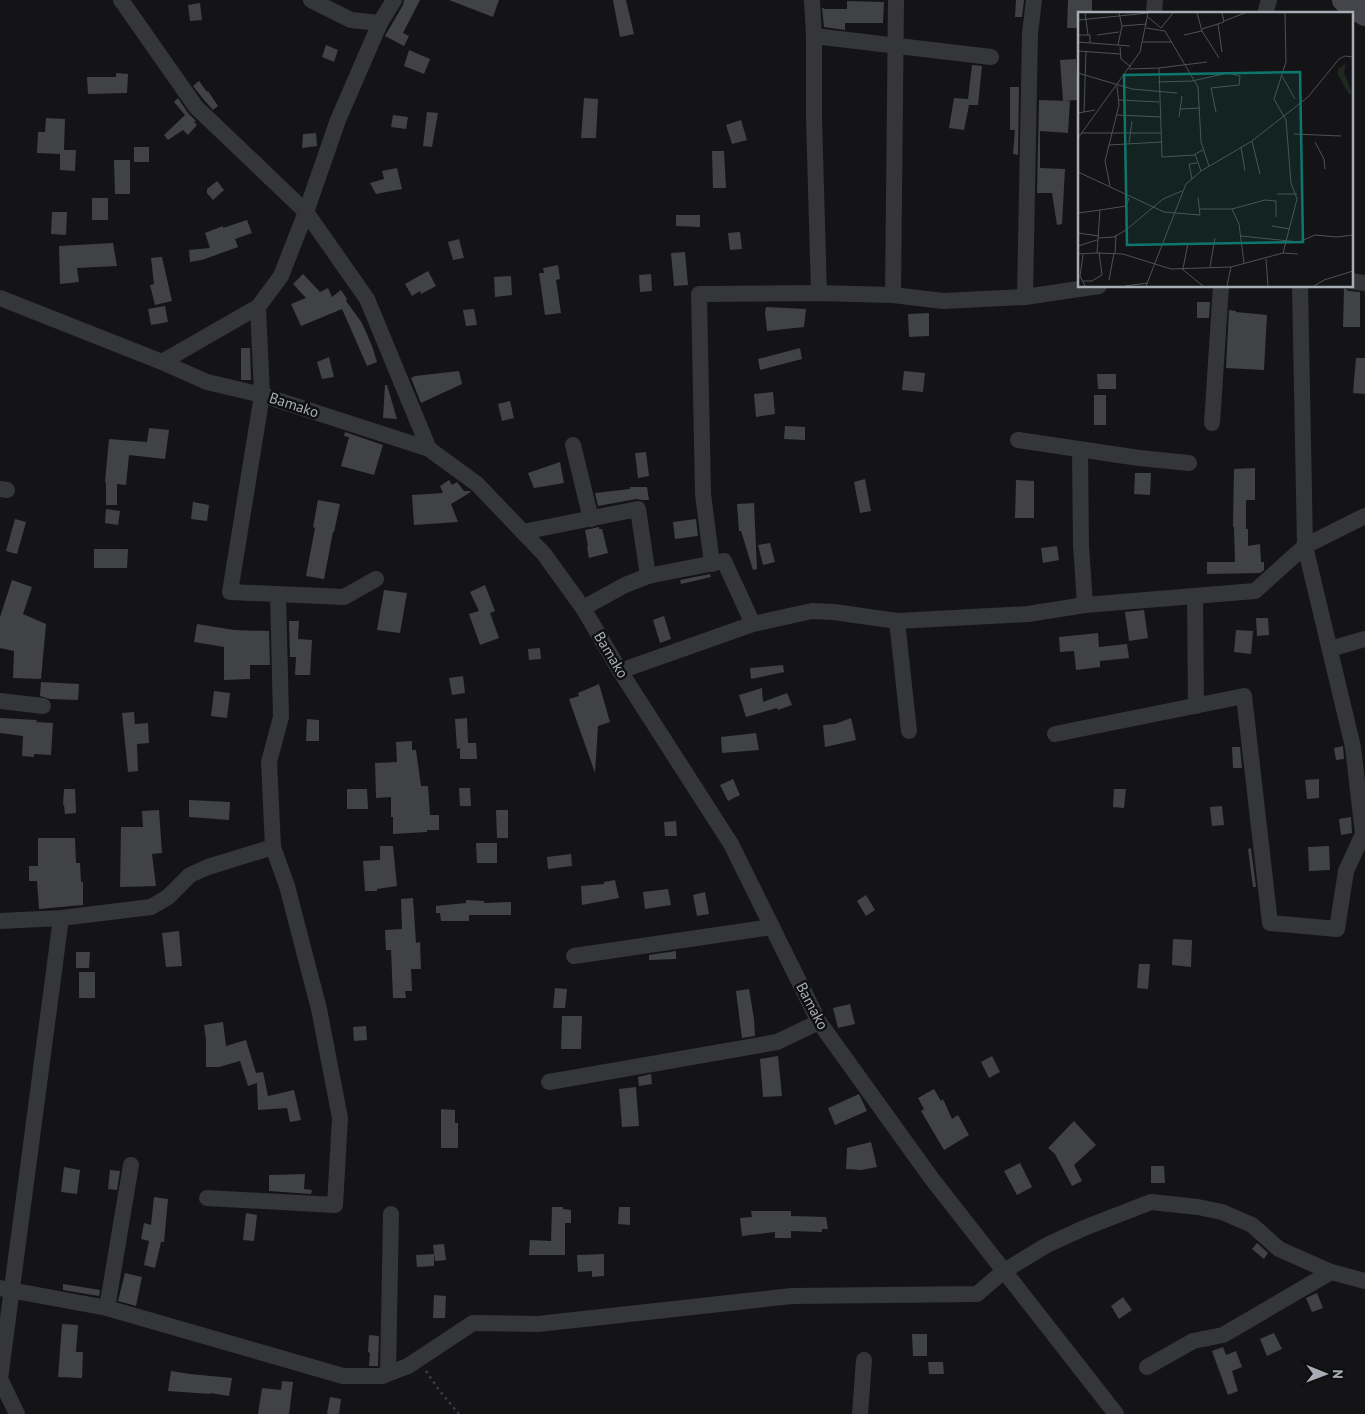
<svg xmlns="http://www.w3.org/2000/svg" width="1365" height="1414" viewBox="0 0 1365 1414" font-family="'PT Sans',sans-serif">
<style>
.building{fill:#414246}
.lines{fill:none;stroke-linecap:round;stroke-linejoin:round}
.path{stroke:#3b3d41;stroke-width:2.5;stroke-dasharray:2.5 4;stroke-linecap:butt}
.street{stroke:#35363a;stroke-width:16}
.secondary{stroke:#43454a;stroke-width:24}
.labels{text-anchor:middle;stroke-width:5;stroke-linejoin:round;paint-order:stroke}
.street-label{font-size:15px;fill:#a7acb5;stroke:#0f0f11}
.inset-road{fill:none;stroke:#4f5156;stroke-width:1}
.view{fill:#0f766e;fill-opacity:0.15;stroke:#0f766e;stroke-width:2.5}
.inset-edge{fill:none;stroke:#a7acb5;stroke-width:2.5}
</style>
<rect width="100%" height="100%" fill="#141416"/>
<g class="building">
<polygon points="404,0 420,0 403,33 409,36 404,46 385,36 403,5"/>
<polygon points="449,0 499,0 493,17"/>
<polygon points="613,0 626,0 634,34 620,37"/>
<polygon points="1016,0 1024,0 1022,17 1015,17"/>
<polygon points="1068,0 1092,0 1092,12 1086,12 1086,14 1079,14 1079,28 1067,28"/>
<polygon points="847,1 884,2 883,23 845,23 845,30 824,27 822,8 824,8 824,9 847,9"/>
<polygon points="200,3 202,20 190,21 188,5"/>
<polygon points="326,45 338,50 334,62 322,57"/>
<polygon points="409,50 430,59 424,74 404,66"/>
<polygon points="1076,59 1078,100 1063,101 1060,60"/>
<polygon points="972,65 982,66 978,105 969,105 964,130 949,128 954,98 968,99"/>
<polygon points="116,73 128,74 127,93 88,94 87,77 116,77"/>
<polygon points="199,81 207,92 208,91 218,106 213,110 204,100 193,86"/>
<polygon points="1010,87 1019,87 1018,155 1013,154 1015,130 1010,130"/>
<polygon points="178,98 188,113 196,121 194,122 197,125 188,135 183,130 168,140 164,135 185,115 174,102"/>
<polygon points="584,98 598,99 596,138 581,138"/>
<polygon points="1039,100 1070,101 1068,133 1040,131 1040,168 1065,169 1062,224 1057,225 1052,193 1037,193"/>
<polygon points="427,112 438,113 432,147 423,146"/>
<polygon points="393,115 408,117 406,129 391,127"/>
<polygon points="46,118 65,119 64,150 76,150 75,171 60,170 60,154 37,153 38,132 45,132"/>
<polygon points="741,120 747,140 732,144 726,125"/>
<polygon points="316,133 317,146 302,148 303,134"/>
<rect x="134" y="147" width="15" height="15"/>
<polygon points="712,151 724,151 726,188 713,188"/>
<polygon points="114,160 130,160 130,194 115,194"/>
<polygon points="397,168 402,189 376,194 370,183 384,179 382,171"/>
<polygon points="217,181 224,190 213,200 207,193 207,189"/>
<rect x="92" y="198" width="16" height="22"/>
<polygon points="52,212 67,212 66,235 51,234"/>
<polygon points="676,215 700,215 700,227 676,226"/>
<polygon points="247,220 252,233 235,239 238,247 202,260 190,262 189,250 210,248 205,233 223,226 223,228"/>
<polygon points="740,232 742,249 730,250 728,233"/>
<polygon points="459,239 464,258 453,260 448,242"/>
<polygon points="113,243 117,266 77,268 79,282 60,284 59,246"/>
<polygon points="685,252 688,285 674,286 671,253"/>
<polygon points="162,257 172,301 155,305 150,285 154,284 151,258"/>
<polygon points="558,265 560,279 556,280 561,313 545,315 539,273 544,273 543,268"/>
<polygon points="428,271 436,286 421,294 420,291 412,296 405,284"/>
<polygon points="303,274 320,292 328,288 332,297 341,290 347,299 346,301 362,323 372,346 377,362 367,366 342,309 301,326 291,304 306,298 293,284"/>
<polygon points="651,274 652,291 640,292 639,275"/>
<polygon points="511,276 512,295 495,297 494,277"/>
<polygon points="1344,288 1349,291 1360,292 1360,327 1343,327"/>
<polygon points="1197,302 1210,302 1209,318 1197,318"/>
<polygon points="165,306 168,322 151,325 148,309"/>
<polygon points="766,307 806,309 804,327 767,331 765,313"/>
<polygon points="474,309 477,325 466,326 463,310"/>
<polygon points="1229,310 1236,311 1236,312 1267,315 1264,370 1226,368"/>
<polygon points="929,313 929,336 909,337 908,314"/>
<polygon points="241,348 250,348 251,380 241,380"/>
<polygon points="800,348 802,359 760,370 758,359"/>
<polygon points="329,357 334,377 322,379 317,362"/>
<polygon points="1356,358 1365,358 1365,394 1353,393"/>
<polygon points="459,371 462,384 421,403 411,378 415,376"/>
<polygon points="904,371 925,373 923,392 902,390"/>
<polygon points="1097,374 1116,374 1116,389 1098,389"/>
<polygon points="385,385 387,385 397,419 383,418"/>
<polygon points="773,392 775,414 756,417 754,394"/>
<rect x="1094" y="395" width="12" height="30"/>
<polygon points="510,401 514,418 502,421 498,404"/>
<polygon points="785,426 805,427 805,440 784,439"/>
<polygon points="149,428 169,430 165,459 129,455 126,485 117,484 117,505 106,505 106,482 105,482 109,439 147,442"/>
<polygon points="345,432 383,445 374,475 341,466 349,437 344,436"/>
<polygon points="646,452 649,476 638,478 635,453"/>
<polygon points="560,462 564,483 534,488 528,473"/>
<polygon points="1255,468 1255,500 1246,500 1246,529 1248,529 1248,546 1260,544 1261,562 1264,562 1264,570 1260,573 1207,574 1207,562 1235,562 1234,527 1233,527 1234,469"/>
<polygon points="1135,473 1151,473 1150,495 1134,494"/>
<polygon points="865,479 871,511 860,513 854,482"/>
<polygon points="449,480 452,485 457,482 464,491 469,491 471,492 451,504 458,522 414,525 412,495 443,493 440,486"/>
<polygon points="1016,480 1034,481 1034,518 1015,518"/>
<polygon points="630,487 647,487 649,500 643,500 636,499 598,506 595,493 630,489"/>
<polygon points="318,500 340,504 334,532 333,532 324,579 306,576 315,528 313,527"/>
<polygon points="193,502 209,505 207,521 191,519"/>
<polygon points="754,503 757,569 753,570 741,531 739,531 737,504"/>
<polygon points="106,509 120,511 118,525 105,523"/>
<polygon points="15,519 26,522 17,554 6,551"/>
<polygon points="696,519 698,536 675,539 673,522"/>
<polygon points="599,527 599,529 602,529 608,553 589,558 587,547 588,546 585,530"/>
<polygon points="770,543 775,562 763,565 758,545"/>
<polygon points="1057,546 1059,560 1043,563 1041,548"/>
<polygon points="94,549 128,549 127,568 94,568"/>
<polygon points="710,574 711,577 681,584 680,580"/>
<polygon points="12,580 32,587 23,614 46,624 41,679 13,678 14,651 0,648 0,617"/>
<polygon points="485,585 495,611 490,613 499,638 480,645 469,614 479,611 470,592"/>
<polygon points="384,590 407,593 400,633 377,630"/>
<polygon points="1144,610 1148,638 1129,641 1125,612"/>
<polygon points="664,616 671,639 660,643 653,620"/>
<polygon points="1256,618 1268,618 1269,635 1257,636"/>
<polygon points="289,621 299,621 298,639 312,640 310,675 295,675 296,657 290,657"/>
<polygon points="197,624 234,630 269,631 270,665 250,665 250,679 224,680 224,647 194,642"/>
<polygon points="1236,630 1253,631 1251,654 1234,652"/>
<polygon points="1098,633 1099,647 1127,644 1129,658 1100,661 1100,667 1076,670 1074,651 1060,652 1059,637"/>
<polygon points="540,648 541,659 529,660 528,649"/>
<polygon points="783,665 784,672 751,679 750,668"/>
<polygon points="463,676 465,693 452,695 449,678"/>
<polygon points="41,682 79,684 78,700 50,699 40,696"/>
<polygon points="599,684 610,722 598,726 595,773 569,699 579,696 578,693"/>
<polygon points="762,688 763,702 787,693 792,705 778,710 777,708 746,717 739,695"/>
<polygon points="214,691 230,693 227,718 211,716"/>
<polygon points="134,712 135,724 148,723 149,743 137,744 138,771 128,772 122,713"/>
<polygon points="0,718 37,720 36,722 53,723 51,755 34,754 34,757 22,756 23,736 0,733"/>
<polygon points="467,718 468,743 476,743 477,759 460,759 460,748 457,749 455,719"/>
<polygon points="851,718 856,740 825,747 823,725 835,724"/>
<polygon points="307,719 319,720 319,741 306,741"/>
<polygon points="756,733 759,750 722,753 721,737"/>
<polygon points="412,741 412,750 416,750 421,786 428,786 430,815 439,815 439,830 427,830 427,832 393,834 393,817 391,817 391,797 376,798 375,763 397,762 396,742"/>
<polygon points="1343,746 1344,759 1336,760 1334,748"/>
<polygon points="1232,747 1240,747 1242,768 1233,768"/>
<polygon points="733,779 740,795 728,801 720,785"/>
<polygon points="1319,779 1319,798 1307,799 1305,780"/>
<polygon points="459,788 470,788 471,806 460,806"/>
<polygon points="64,789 75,789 76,813 65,814 64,805 63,805"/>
<polygon points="347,789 367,789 368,809 347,809"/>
<polygon points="1114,789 1126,789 1124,808 1113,807"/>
<polygon points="189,800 230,802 229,820 189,817"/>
<polygon points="1222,806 1224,825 1212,826 1210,807"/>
<polygon points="159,810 162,853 152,854 156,886 120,887 121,827 143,827 142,811"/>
<polygon points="496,810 508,810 508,838 497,838"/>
<polygon points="1351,817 1352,833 1341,835 1339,819"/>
<polygon points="676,821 677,836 665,836 664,822"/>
<polygon points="38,838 75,838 76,863 80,863 81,882 83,882 83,905 39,909 37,881 29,881 29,866 38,866"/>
<polygon points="476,843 497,843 497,863 477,863"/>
<polygon points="380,846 393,846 397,886 377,889 377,891 365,891 363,861 380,860"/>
<polygon points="1329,846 1330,870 1309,871 1308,847"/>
<polygon points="1251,848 1256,887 1253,887 1248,849"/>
<polygon points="571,854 572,866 548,869 547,857"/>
<polygon points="615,880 619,898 582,905 581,886 604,884 604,882"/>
<polygon points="668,889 671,905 645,909 643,892"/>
<polygon points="705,892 709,914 697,916 693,895"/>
<polygon points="866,895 875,910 866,916 857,901"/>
<polygon points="413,898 416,943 420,942 421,969 411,969 412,991 405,991 406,998 393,998 391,950 386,950 385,930 402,929 401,899"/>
<polygon points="466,900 484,901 484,903 511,902 511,915 469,915 469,921 441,921 440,913 436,913 436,906 466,903"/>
<polygon points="179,931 182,966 166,967 162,933"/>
<polygon points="1173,939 1192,940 1191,967 1172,965"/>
<polygon points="676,951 676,959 649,960 649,955"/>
<polygon points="76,952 90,952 89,968 76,968"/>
<polygon points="1139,964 1150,964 1148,989 1137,988"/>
<rect x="79" y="972" width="16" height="26"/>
<polygon points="555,988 567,989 565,1008 553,1008"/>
<polygon points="749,989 754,1019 755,1036 742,1038 736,991"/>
<polygon points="850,1004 855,1024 838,1028 833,1008"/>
<polygon points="562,1016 582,1016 581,1049 561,1049"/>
<polygon points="223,1022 226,1046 246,1040 256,1073 263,1072 268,1096 294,1090 301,1120 290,1122 287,1108 258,1110 257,1083 248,1086 240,1061 219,1067 206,1067 206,1040 204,1025"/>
<polygon points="366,1026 367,1040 354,1041 353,1027"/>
<polygon points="778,1056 782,1096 763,1097 760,1059"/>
<polygon points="992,1056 1000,1072 989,1078 981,1062"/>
<polygon points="651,1074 652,1084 639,1086 638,1077"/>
<polygon points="636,1087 639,1126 622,1127 619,1089"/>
<polygon points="934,1089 941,1101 943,1099 952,1119 958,1115 969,1135 944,1150 921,1111 924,1109 918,1098"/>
<polygon points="859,1094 867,1111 835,1125 828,1108"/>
<polygon points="441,1109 455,1110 455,1123 458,1123 458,1148 441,1148"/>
<polygon points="1074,1121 1096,1145 1074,1165 1082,1181 1072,1186 1055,1154 1048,1148"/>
<polygon points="871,1142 877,1167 861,1170 846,1169 847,1148"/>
<polygon points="1020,1163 1032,1187 1017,1195 1004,1171"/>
<polygon points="1151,1166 1164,1166 1165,1183 1151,1183"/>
<polygon points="64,1167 80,1170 77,1194 61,1192"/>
<polygon points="110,1170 120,1171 117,1190 108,1189"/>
<polygon points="305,1174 304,1189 312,1190 311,1194 269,1191 269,1175"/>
<polygon points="154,1197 168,1199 164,1242 161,1242 155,1268 144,1265 149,1241 141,1239 144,1223 151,1225"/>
<polygon points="552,1207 563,1207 563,1209 571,1210 571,1223 565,1223 565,1255 529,1255 530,1240 551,1241"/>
<polygon points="619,1207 630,1207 630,1225 618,1224"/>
<polygon points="751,1211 791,1211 791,1216 826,1217 828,1229 822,1229 822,1232 791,1231 791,1238 775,1238 775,1232 742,1236 740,1218 752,1217"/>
<polygon points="246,1213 257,1215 254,1241 243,1240"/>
<polygon points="1257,1243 1268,1253 1264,1259 1252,1249"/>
<polygon points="444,1244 446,1260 435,1261 433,1245"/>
<polygon points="434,1254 434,1266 417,1267 416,1255"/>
<polygon points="604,1254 604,1276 592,1277 592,1271 578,1272 577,1255"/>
<polygon points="125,1273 142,1277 136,1306 118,1301"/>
<polygon points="63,1284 100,1290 99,1296 63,1290"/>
<polygon points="1317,1293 1323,1308 1312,1312 1306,1298"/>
<polygon points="434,1295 446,1296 445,1318 433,1318"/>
<polygon points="1123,1297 1132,1310 1119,1319 1111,1306"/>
<polygon points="62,1324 78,1325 76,1352 83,1352 82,1378 58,1377"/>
<polygon points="1274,1333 1282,1349 1267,1356 1260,1339"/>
<polygon points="912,1334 927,1334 927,1356 913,1356"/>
<polygon points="369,1335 379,1336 378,1366 369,1366 370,1353 368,1352"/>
<polygon points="1223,1347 1226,1355 1236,1351 1242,1367 1232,1371 1238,1391 1228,1395 1212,1351"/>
<polygon points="928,1362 943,1362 944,1374 929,1374"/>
<polygon points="171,1371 190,1374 232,1378 229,1396 210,1393 210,1394 168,1391"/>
<polygon points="282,1381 293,1382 289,1414 258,1414 262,1388 281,1390"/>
<polygon points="330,1397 341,1399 339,1414 327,1414"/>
</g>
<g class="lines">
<polyline class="path" points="426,1371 439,1390 459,1414"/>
<g class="street">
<polyline points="121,0 196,107 306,212 367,299 429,449"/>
<polyline points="311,0 351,20 380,23"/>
<polyline points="812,0 814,36 814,119 819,293"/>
<polyline points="1154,14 1155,0"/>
<polyline points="1265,14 1269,0"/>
<polyline points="814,36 991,57"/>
<polyline points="1351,281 1365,283"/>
<polyline points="893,295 896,0"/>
<polyline points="1025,297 1030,33 1034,0"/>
<polyline points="0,298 162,362 207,382 262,395 429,449 477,484 544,554 583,608 620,671 731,844 819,1022 932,1179 1116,1414"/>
<polyline points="162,362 258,307"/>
<polyline points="1212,423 1221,286"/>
<polyline points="1018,440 1139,458 1189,463"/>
<polyline points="573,445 591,519"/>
<polyline points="1080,450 1081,545 1085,605"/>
<polyline points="0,489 7,490"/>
<polyline points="523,532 638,509 648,576"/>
<polyline points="712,564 703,494 699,294 819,293 893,295 943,301 1025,297 1099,286"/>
<polyline points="376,579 344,597 230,592 262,395 258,307 281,276 306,212 338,120 380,23 394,0"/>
<polyline points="1195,596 1196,706"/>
<polyline points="583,608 625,585 648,576 724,561 753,624"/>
<polyline points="897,621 909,731"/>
<polyline points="1330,649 1365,639"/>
<polyline points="620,671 753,624 812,611 834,612 897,621 1028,614 1085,605 1255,591 1305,546 1365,516"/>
<polyline points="0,701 43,706"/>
<polyline points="1055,734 1244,696 1270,923 1337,929 1346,871 1363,834 1353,747 1305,546 1300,286"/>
<polyline points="0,921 61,918 151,907 168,897 190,875 208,867 273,847"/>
<polyline points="574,956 772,927"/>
<polyline points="549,1082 777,1042 819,1022"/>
<polyline points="207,1198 335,1205 340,1118 319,1009 287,886 273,847 269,762 281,717 278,594"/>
<polyline points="0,1288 107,1308 343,1376 382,1376 408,1366 473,1323 538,1324 792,1296 977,1294 1004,1271 1047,1245 1084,1228 1151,1202 1198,1207 1222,1212 1252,1225 1279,1249 1331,1272 1365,1281"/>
<polyline points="107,1308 131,1165"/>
<polyline points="1147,1367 1193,1341 1223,1335 1331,1272"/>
<polyline points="388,1373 391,1214"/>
<polyline points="17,1414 0,1379 61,918"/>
<polyline points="860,1414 864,1360"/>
</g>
<polyline class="secondary" points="1344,0 1365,14"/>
</g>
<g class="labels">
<g class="street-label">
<text transform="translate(294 405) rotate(18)" y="5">Bamako</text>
<text transform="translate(611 655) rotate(59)" y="5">Bamako</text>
<text transform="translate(812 1006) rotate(62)" y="5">Bamako</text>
</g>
</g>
<g transform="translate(1078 12)">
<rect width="275" height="275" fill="#141416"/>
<path d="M268 52 266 60 274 81 271 82 260 63V57Z" fill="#202821"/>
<path class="inset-road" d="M7 1 10 23M119 1 124 19 141 46M70 5 83 16 95 1M1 8 70 1M146 9 167 1M140 12 144 40M44 14 69 12M68 16 87 19 120 75 123 130 131 154M124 17 146 10 144 1M0 23H12V31M19 23 41 20M106 23 124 19M0 30 52 34M65 30H94M40 33 44 14 41 1M42 35 43 47 53 55M0 39 42 42M81 56 129 50M51 57 81 56 84 145 117 143M0 61 54 77 99 81M204 64 217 87M80 70 114 69 150 61 162 64 161 73 133 76 138 100M41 88 81 90M102 97 122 96M6 100 8 39M0 101 17 98M39 103 83 105M101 105 104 84M3 121H83M216 122 263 124M0 126 62 40 70 1M174 129 182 162M237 130 246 147 247 157M51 131 54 109M31 133 83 130M163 135 167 159M123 159 117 142 125 138M0 160 86 200 122 203 120 185M114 167 111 152 119 151M32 174 27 149 41 93 39 74M199 182H219M122 197H154L187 188 198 189V205M154 197 161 212 166 251M22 198 48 194 51 186M0 201 22 198 19 241 45 242 93 257 153 255 205 241 219 187 213 171 208 108 196 87 208 50 207 1M194 214 212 217M0 221 21 224M163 224 221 230 237 223 259 225 275 223M20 226 36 225 48 218 85 187 104 179M0 234 19 228M37 241 38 223M205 241 220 242M0 242 19 241M5 243 2 264 7 274M188 247 190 274M132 255 137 226M104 257 125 274M105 257 110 231M31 268 36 241M5 269H14L24 263 21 240M47 274 70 271M68 274 108 172 123 159 174 129 230 85 261 47 267 44 275 45M149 274 153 255M236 274 246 268 275 259"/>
<path class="view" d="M222 60 225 230 49 233 46 63Z"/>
<rect width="275" height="275" class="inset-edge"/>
</g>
<g transform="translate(1325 1374) rotate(91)" stroke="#0f0f11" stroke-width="4" paint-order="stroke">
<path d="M0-4L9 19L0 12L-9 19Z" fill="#a7acb5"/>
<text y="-8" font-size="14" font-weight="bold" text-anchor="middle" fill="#a7acb5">N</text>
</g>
</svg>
